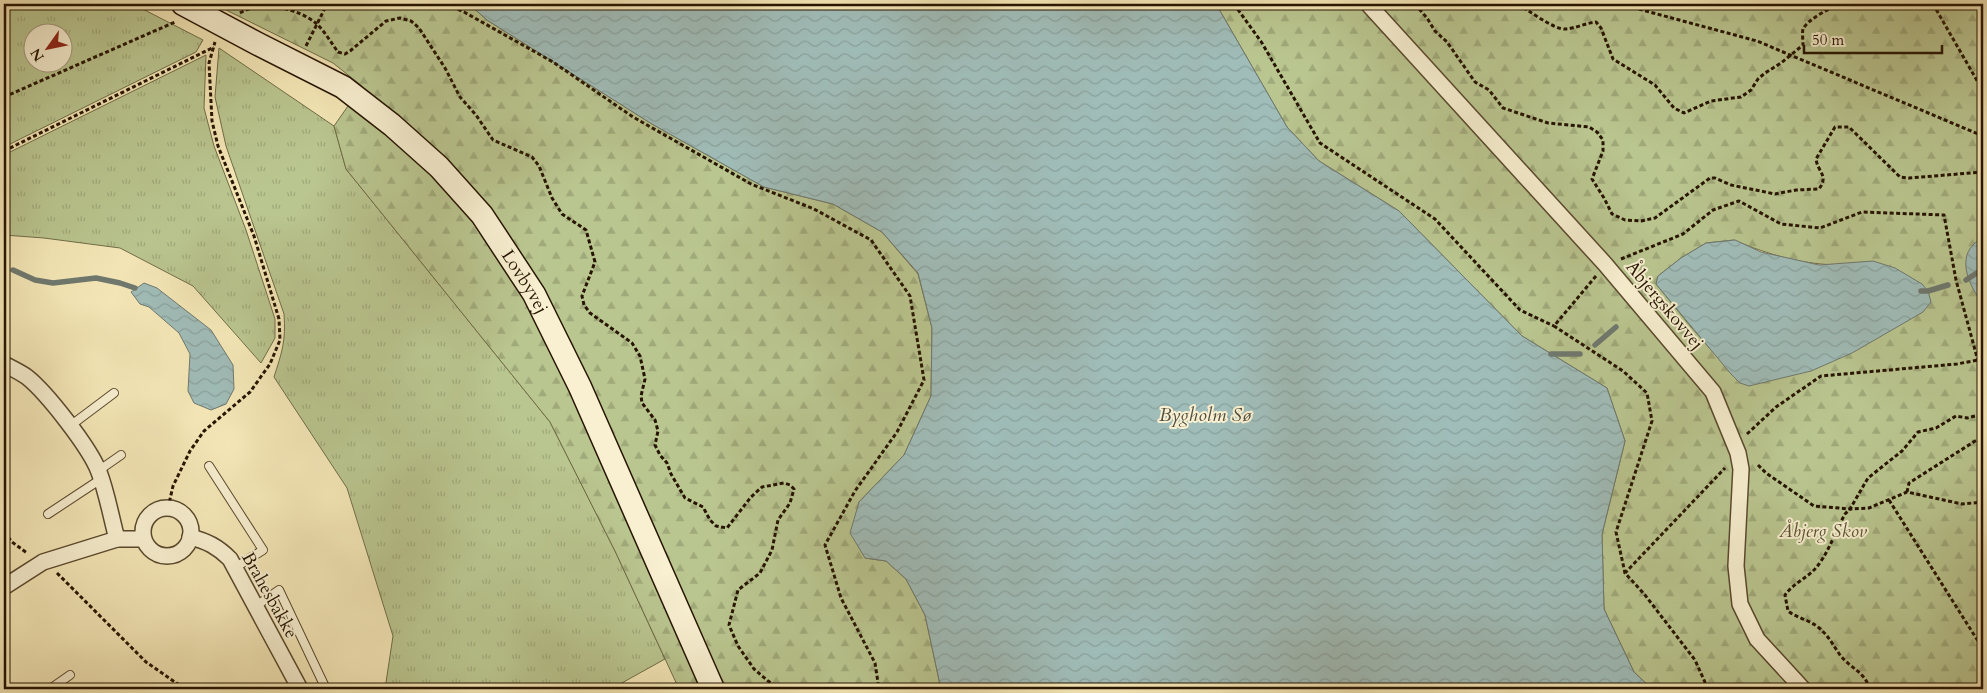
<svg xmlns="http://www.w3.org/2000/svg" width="1987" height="693" viewBox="0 0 1987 693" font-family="Cardo,serif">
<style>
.grass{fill:url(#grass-tufts);stroke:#706d48;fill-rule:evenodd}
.forest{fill:url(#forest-firs);stroke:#706d48;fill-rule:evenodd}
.water{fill:url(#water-waves);stroke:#6f796f}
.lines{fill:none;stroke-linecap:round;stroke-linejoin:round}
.stream{stroke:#6f796f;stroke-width:5.5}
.lane-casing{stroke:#5a492e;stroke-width:10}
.street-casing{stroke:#5a492e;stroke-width:18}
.secondary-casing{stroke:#261400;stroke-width:25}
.path{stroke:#261400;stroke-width:3;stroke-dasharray:4 2.5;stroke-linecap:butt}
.lane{stroke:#f8f0d1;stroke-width:8}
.street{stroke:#f8f0d1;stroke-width:15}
.secondary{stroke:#f8f0d1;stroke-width:22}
.labels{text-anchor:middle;stroke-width:4;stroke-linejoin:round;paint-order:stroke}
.street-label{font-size:18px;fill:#261400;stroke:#f8f0d1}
.park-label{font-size:18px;font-style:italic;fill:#5a5232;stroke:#f8f0d1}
.water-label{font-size:19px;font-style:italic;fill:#514f41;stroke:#f8f0d1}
</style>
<defs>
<pattern id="grass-tufts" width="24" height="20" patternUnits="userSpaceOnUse" patternTransform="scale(1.25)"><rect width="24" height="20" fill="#bac690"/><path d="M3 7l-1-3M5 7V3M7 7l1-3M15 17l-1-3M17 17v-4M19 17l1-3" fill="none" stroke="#a0a97a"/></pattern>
<pattern id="forest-firs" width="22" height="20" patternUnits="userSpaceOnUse" patternTransform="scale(1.25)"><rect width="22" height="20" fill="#bac690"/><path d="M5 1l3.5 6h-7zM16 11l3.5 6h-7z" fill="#a0a97a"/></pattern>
<pattern id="water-waves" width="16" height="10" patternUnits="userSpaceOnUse" patternTransform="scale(1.25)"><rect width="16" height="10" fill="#a0bdb9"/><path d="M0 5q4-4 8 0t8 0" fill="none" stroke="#8aa29d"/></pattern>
</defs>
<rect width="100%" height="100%" fill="#f5e8b8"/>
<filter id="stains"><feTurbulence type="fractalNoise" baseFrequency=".004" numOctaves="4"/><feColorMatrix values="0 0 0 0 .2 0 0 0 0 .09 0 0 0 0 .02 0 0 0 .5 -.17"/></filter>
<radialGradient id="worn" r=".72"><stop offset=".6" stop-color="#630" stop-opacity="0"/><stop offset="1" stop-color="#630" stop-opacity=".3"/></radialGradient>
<g class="grass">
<path d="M4 4H133L203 40 196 52 4 147V107L9 104 4 92ZM32 32H62V62H32Z"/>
<path d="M219 48 334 126 346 169 550 422 615 551 665 659 611 689H385L393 636 347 488 274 377C282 352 286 341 284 314L226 146 215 97Z"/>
<polygon points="206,55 204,108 214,146 246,230 275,319 275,338 261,363 193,286 120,248 44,238 4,235 4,155"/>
</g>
<g class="forest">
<polygon points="214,4 469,4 487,20 652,124 764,187 833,204 882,232 918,274 932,328 931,396 904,455 859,502 865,558 886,561 906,579 925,615 941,689 679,689 615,551 550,422 346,169 334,126 362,86 333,63"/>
<path d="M1216 4H1983V238L1973 245 1978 297 1983 303V689H1652L1634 672 1604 609 1602 534 1625 441 1607 388 1522 336 1399 211 1319 161 1287 127ZM1734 240C1769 255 1804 265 1842 265L1740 383 1691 327 1656 284 1658 276 1681 258 1706 243Z"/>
</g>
<g class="water">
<polygon points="469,4 1216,4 1287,127 1319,161 1399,211 1522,336 1607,388 1625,441 1602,534 1604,609 1634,672 1652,689 941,689 925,615 906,579 886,561 865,558 850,533 859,502 904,455 931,396 932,328 918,273 882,232 833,204 764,187 652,124 487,20"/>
<path d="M1983 238V303C1971 290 1957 261 1973 245 1975 242 1980 240 1983 238Z"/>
<polygon points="1735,240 1761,252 1819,265 1873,261 1895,268 1922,284 1928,291 1931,302 1923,312 1852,353 1811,371 1749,386 1740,383 1731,374 1656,284 1658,276 1681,258 1706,243"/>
<polygon points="144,283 157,288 211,330 233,365 234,389 226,404 211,410 194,403 188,391 190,354 179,333 149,307 140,304 131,292"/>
</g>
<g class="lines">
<g class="stream">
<polyline points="13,270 35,280 53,283 96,278 120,283 135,288"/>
<polyline points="1966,280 1983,269"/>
<polyline points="1921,291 1928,291 1948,285"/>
<polyline points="1595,345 1616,327"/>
<polyline points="1551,354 1580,354"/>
</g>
<g class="lane-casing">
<g id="lane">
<polyline points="70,426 114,393"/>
<polyline points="209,466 263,550 236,567"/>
<polyline points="98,471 121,455"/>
<polyline points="48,514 101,479"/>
<polyline points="256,606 279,590 326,689"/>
<polyline points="50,689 70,675"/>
</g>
</g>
<g class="street-casing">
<g id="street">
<polyline points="1368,4 1605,264 1713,392 1738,453 1741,469 1736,566 1740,604 1757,639 1803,689"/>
<path d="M4 364C11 368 20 372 27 377 47 393 90 448 99 472 107 493 111 517 117 539"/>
<circle cx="167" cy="532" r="24"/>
<path d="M190 537C207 541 218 547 230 559L300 689"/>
<polyline points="4,587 43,562 117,539 143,539"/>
</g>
</g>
<g class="secondary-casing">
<g id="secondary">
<path id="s1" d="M183 4 258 44 343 87 392 125 439 167 482 215 534 294 580 387 713 689"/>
</g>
</g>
<g class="path">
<polyline points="155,4 163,9"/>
<polyline points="446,4 464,12 553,62 633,117 751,184 814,209 871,240 910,296 924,380 897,432 855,491 825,545 841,598 875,663 879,689"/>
<polyline points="1234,4 1262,43 1320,143 1435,219 1520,310 1554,326"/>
<path d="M1415 4 1427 18 1435 31 1447 42 1475 82 1489 90 1503 108 1548 123 1589 127 1597 132 1603 140V151L1592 179 1604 198 1612 214 1625 220 1641 221 1655 218 1710 178H1715L1731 185 1775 194 1796 190 1819 189C1829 175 1818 173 1816 159L1835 127H1849L1900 177 1909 178 1983 172"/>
<path d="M1518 4C1528 10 1554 30 1566 29 1576 28 1586 23 1596 22L1601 28 1613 59 1655 85 1674 108 1684 113 1711 101 1741 97 1751 90 1758 79 1765 73 1781 63 1803 45C1803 40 1802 33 1803 29 1808 19 1830 8 1840 4"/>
<polyline points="1620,4 1757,41 1983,136"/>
<polyline points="1933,4 1983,91"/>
<polyline points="1974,4 1983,6"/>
<path d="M240 13C262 0 298 8 317 24 325 32 332 44 338 52L345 54 350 51 386 21 400 18 411 21 419 28 445 68 460 97 476 115 493 140 532 157 539 166 552 198 562 214 586 230 595 262 582 296 584 305 590 313 632 343 640 356 645 379 641 396 642 403 655 420 658 431 655 445 660 455 667 463 671 474 685 498 703 507 710 520 716 526 727 528 751 497 762 487 784 483 790 485 794 489 790 503 778 520 772 550 760 573 738 590 729 625 738 646 754 669 768 681 781 689"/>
<polyline points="306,46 327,4"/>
<polyline points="4,97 175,22"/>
<polyline points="4,151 214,47"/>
<polyline points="1621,259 1683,234 1713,210 1739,201 1781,224 1820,228 1862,212 1944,215 1956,280 1978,361"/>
<polyline points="1596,276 1554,326 1623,371 1647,393 1652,421 1616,532 1625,573"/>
<polyline points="1747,434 1776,407 1821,376 1957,364 1983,359"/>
<polyline points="1758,465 1766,473 1814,506 1850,509 1869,508 1907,492 1962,504 1983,502"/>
<polyline points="1907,492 1909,483 1983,436"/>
<polyline points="1889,500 1983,649"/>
<polyline points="168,508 173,486 190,451 204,431 250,392 270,364 280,340 279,319 254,236 218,146 212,121 209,63 215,42"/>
<polyline points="4,532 12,542 27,553"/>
<polyline points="57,573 146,662 185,689"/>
<polyline points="1708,689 1695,660 1645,595 1625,573 1725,468"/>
<path d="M1870 689C1864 671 1851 669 1840 655 1833 645 1828 635 1818 627 1809 620 1797 618 1788 611L1785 595C1793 584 1805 579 1814 570 1828 555 1835 532 1845 514L1850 509 1868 478 1902 451 1918 432 1936 428 1956 416 1967 418 1983 414"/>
</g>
<use href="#lane" class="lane"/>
<use href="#street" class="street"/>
<use href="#secondary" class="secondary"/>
</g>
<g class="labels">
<g class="street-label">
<text dy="6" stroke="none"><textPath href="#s1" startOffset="449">Lovbyvej</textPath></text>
<text transform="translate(1665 305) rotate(50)" y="6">Åbjergskovvej</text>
<text transform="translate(270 595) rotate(61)" y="6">Brahesbakke</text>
</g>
<g class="park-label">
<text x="1823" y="537">Åbjerg Skov</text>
</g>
<g class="water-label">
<text x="1205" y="421">Bygholm Sø</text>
</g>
</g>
<rect width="1987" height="693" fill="none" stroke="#f5e8b8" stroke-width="20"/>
<rect x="5" y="5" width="1977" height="683" fill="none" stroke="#261400" stroke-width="2.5"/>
<rect x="10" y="10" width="1967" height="673" fill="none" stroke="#261400"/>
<g transform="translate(48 48) rotate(237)"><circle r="24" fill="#f8f0d1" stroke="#a4987d"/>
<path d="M0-4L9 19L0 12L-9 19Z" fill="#8f2418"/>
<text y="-8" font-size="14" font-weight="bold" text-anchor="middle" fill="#261400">N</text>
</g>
<path d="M1804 45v8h138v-8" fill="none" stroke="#261400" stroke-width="2.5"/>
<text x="1812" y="45" font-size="15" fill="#261400" stroke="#f8f0d1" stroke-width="4" paint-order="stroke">50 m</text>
<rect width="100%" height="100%" filter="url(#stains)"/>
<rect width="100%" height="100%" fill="url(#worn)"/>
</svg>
